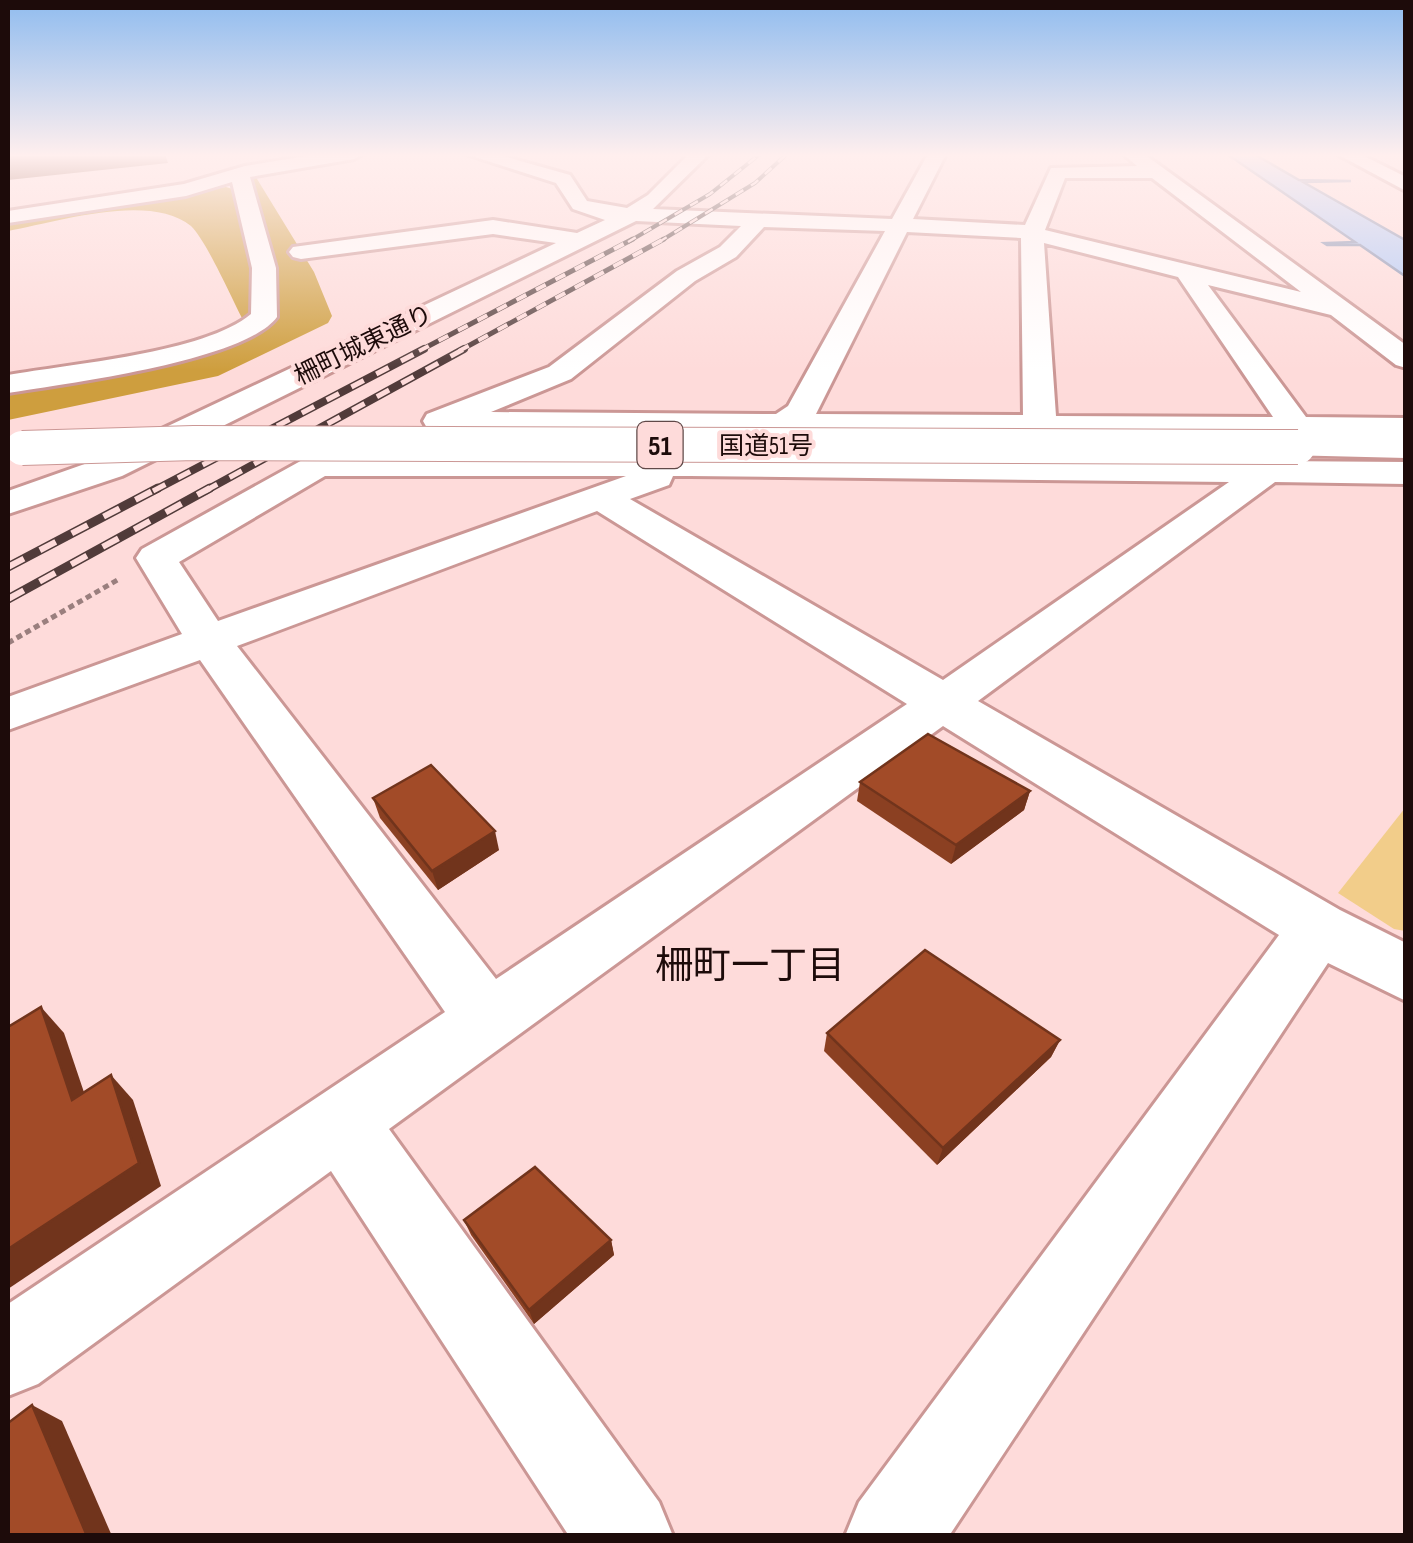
<svg xmlns="http://www.w3.org/2000/svg" width="1413" height="1543" viewBox="0 0 1413 1543" font-family="'Sofia Sans Condensed','Noto Sans JP',sans-serif">
<style>
.green{fill:#f2cd8a}
.forest{fill:#ce9e3e}
.water{fill:#acc8f9;stroke:#818fb1;stroke-width:2.5}
.lines{fill:none;stroke-linecap:round;stroke-linejoin:round}
.minor-casing{stroke:#cb9795;stroke-width:6}
.highway-casing{stroke:#cb9795;stroke-width:5}
.path{stroke:#9a7f7e;stroke-width:5;stroke-dasharray:6 4;stroke-linecap:butt}
.minor{fill:#fff;fill-rule:evenodd}
.highway{fill:#fff;fill-rule:evenodd}
.rail-far3-casing{stroke:#513b3a;stroke-width:4}
.rail-far2-casing{stroke:#513b3a;stroke-width:5}
.rail-far1-casing{stroke:#513b3a;stroke-width:8}
.rail-casing{stroke:#513b3a;stroke-width:9}
.rail-far3{stroke:#fedbda;stroke-width:2.5;stroke-dasharray:9;stroke-linecap:butt}
.rail-far2{stroke:#fedbda;stroke-width:4;stroke-dasharray:11;stroke-linecap:butt}
.rail-far1{stroke:#fedbda;stroke-width:5;stroke-dasharray:14;stroke-linecap:butt}
.rail{stroke:#fedbda;stroke-width:6;stroke-dasharray:18;stroke-linecap:butt}
.highway-bridge-casing{stroke:#cb9795;stroke-width:36;stroke-linecap:butt}
.highway-bridge{stroke:#fff;stroke-width:34}
.wall{fill:#8b4022}
.shaded-wall{fill:#71341c}
.building{fill:#a24b28;stroke:#71341c;stroke-width:2.5}
.labels{text-anchor:middle;stroke-width:8;stroke-linejoin:round;paint-order:stroke}
.far-street-label{font-size:25px;fill:#1d0b0a;stroke:#fedbda}
.shield{fill:#fedbda;stroke:#604948;stroke-width:2.5}
.shield-label{font-size:28px;font-weight:bold;fill:#1d0b0a}
.near-neighbourhood-label{font-size:38px;fill:#1d0b0a;stroke:#fedbda}
</style>
<rect width="100%" height="100%" fill="#fedbda"/>
<polygon class="green" points="1405,808 1405,931 1394,929 1338,893"/>
<g class="forest">
<polygon points="254,174 314,272 332,316 328,323 218,376 8,420 8,387 225,349 274,322 278,302 251,176"/>
<path d="M226 187 239 191 260 311 244 322C233 301 206 240 191 226 150 192 56 222 8 231V219Z"/>
</g>
<polygon class="water" points="1227,154 1254,154 1299,180 1351,181 1303,182 1405,240 1405,276 1360,245 1327,245 1324,243 1355,242"/>
<g class="lines">
<g class="minor-casing">
<g id="minor">
<path d="M319 154H363L354 159 250 177 276 268 277 317C245 361 65 384 8 393V375C69 364 205 353 251 314L252 268 232 182 186 196 8 223V211L184 184 245 166Z"/>
<path d="M466 154H496L570 175 587 201 627 208 648 195 689 154H709L653 209 892 219 928 154H946L913 219 1025 225 1051 168 1137 166 1123 154H1144L1406 345V368L1396 365 1331 315 1208 285 1306 417 1406 418V438L791 433 766 445 754 442 750 433 427 428 423 421 427 414 549 367 677 271 720 247 741 226 636 221 122 476 8 514V491L96 460 556 243 493 234 301 259 293 257 289 252 293 247 493 220 577 233 605 220 573 209 556 183ZM1065 178H1152L1301 292 1045 230ZM764 227 885 231 788 406 776 414 491 412 571 379 695 281 736 257ZM907 232 1021 238 1023 415 816 414ZM1044 243 1178 277 1273 417 1056 416Z"/>
<polygon points="1337,154 1360,154 1406,177 1406,191"/>
<path d="M318 454 1406 462V484L1275 482 978 701 1340 910 1406 943V1001L1328 963 949 1536H845L859 1502 1279 935 943 726 389 1129 659 1502 673 1536H569L331 1171 38 1384 8 1396V1304L445 1012 200 660 8 730V697L182 634 136 558 142 549 306 458ZM325 476H626L218 621 179 562ZM673 476H690L1229 482 943 680 630 499 669 485ZM597 511 907 704 496 979 237 646Z"/>
</g>
</g>
<g class="highway-casing">
<polygon id="highway" points="1298,436 1406,436 1406,458 1285,455 1280,447 1285,439"/>
</g>
<polyline class="path" points="8,643 119,579"/>
<use href="#minor" class="minor"/>
<use href="#highway" class="highway"/>
<g class="rail-far3-casing">
<g id="rail-far3">
<polyline points="628,242 710,194 760,154"/>
<polyline points="659,242 755,183 787,154"/>
</g>
</g>
<g class="rail-far2-casing">
<g id="rail-far2">
<polyline points="419,351 633,239"/>
<polyline points="459,351 664,239"/>
</g>
</g>
<g class="rail-far1-casing">
<g id="rail-far1">
<polyline points="153,491 424,349"/>
<polyline points="205,491 464,349"/>
</g>
</g>
<g class="rail-casing">
<g id="rail">
<polyline points="8,567 158,488"/>
<polyline points="8,599 210,488"/>
</g>
</g>
<use href="#rail-far3" class="rail-far3"/>
<use href="#rail-far2" class="rail-far2"/>
<use href="#rail-far1" class="rail-far1"/>
<use href="#rail" class="rail"/>
<g class="highway-bridge-casing">
<polyline id="highway-bridge" points="22,448 194,443 1298,447"/>
</g>
<use href="#highway-bridge" class="highway-bridge"/>
</g>
<g class="wall">
<polygon points="860,782 1030,791 1024,810 951,864 857,801"/>
<polygon points="373,798 499,850 438,890 380,818"/>
<polygon points="827,1033 1060,1040 1051,1057 937,1165 824,1051"/>
<polygon points="464,1220 611,1240 614,1255 534,1324 471,1235"/>
</g>
<g class="shaded-wall">
<polygon points="15,154 165,154 168,163 8,180 8,155"/>
<polygon points="1030,791 1024,810 951,864 956,845"/>
<polygon points="495,831 499,850 438,890 432,871"/>
<polygon points="41,1007 64,1033 95,1125 72,1100"/>
<polygon points="1060,1040 1051,1057 937,1165 943,1148"/>
<polygon points="111,1075 133,1100 161,1186 8,1289 8,1249"/>
<polygon points="611,1240 614,1255 534,1324 529,1310"/>
<polygon points="32,1405 62,1421 112,1536 87,1536"/>
</g>
<g class="building">
<polygon points="928,734 1030,791 956,845 860,782"/>
<polygon points="431,765 495,831 432,871 373,798"/>
<polygon points="925,950 1060,1040 943,1148 827,1033"/>
<polygon points="41,1007 72,1100 111,1075 139,1163 8,1249 8,1027"/>
<polygon points="535,1167 611,1240 529,1310 464,1220"/>
<polygon points="32,1405 87,1536 8,1536 8,1423"/>
</g>
<linearGradient id="sky" x2="0" y2="1"><stop stop-color="#90bcef"/><stop offset="0.42" stop-color="#ffefee"/><stop offset="1" stop-color="#ffefee" stop-opacity="0"/></linearGradient>
<rect width="1413" height="370" fill="url(#sky)"/>
<g class="labels">
<g class="far-street-label">
<text transform="translate(363 344) rotate(-26)" y="9">柵町城東通り</text>
<text x="766" y="454">国道51号</text>
</g>
<rect class="shield" x="637.5" y="422" width="45" height="46" rx="8"/>
<g class="shield-label">
<text x="660" y="455">51</text>
</g>
<g class="near-neighbourhood-label">
<text x="750" y="978">柵町一丁目</text>
</g>
</g>
<rect width="1413" height="1543" fill="none" stroke="#1d0b0a" stroke-width="20"/>
</svg>
